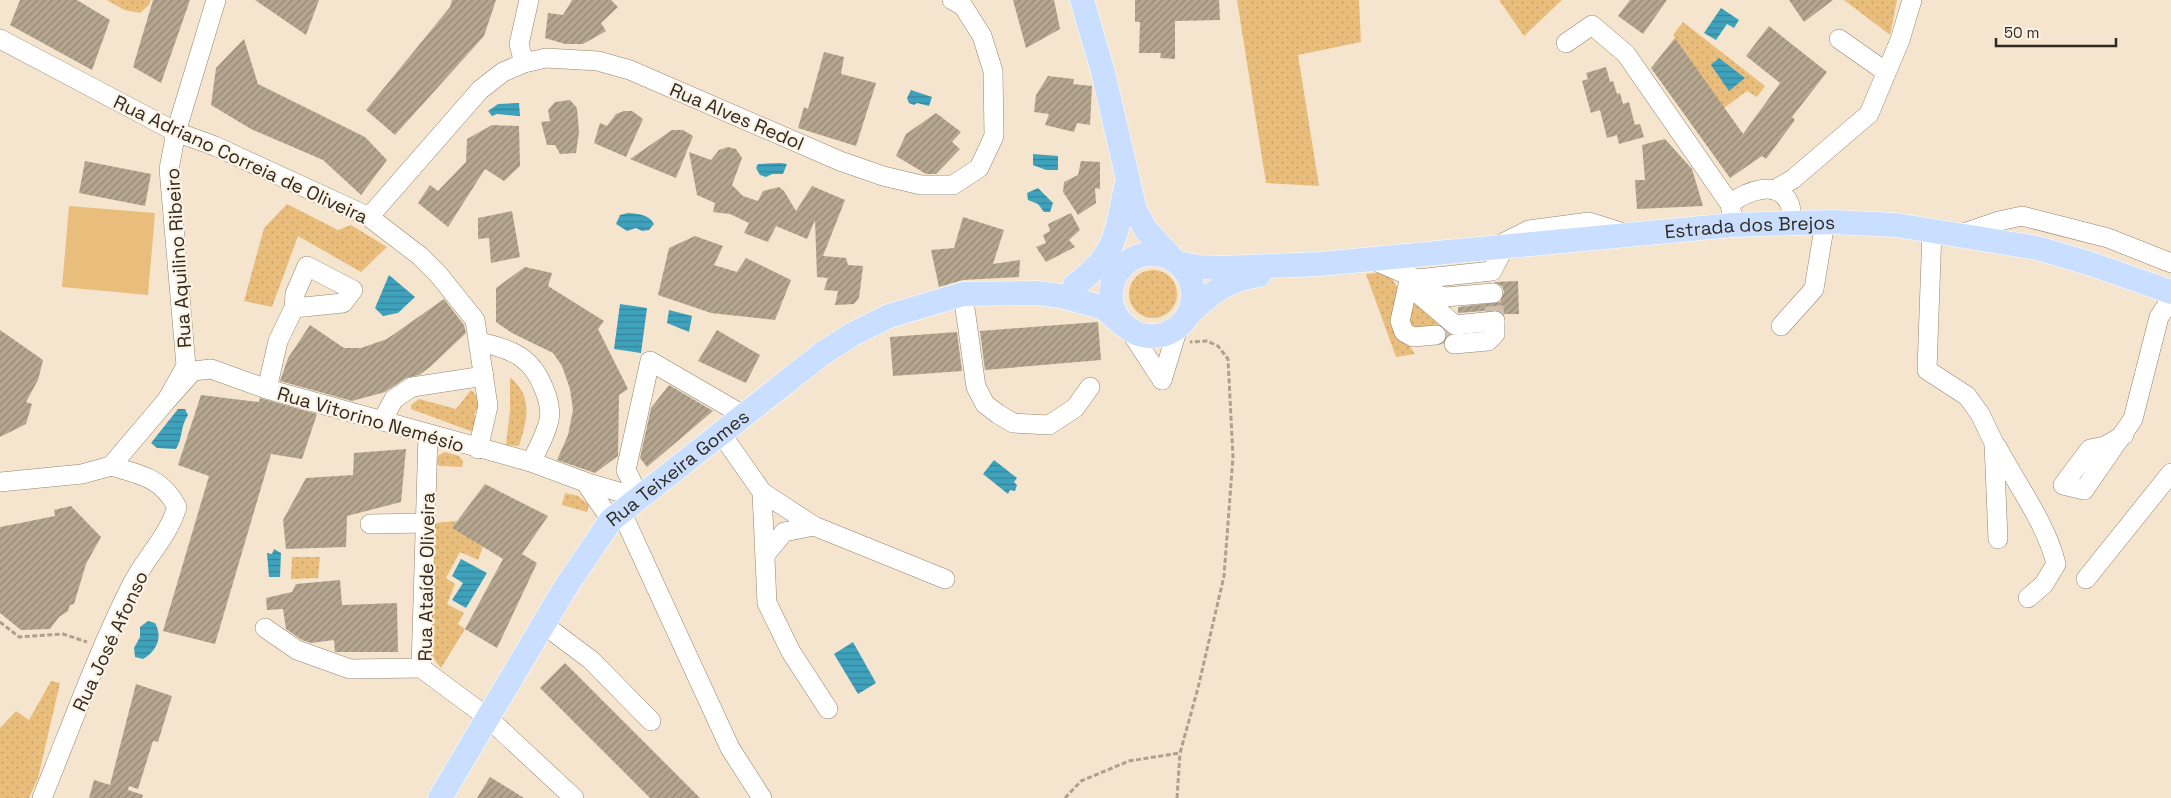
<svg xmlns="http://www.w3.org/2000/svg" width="2171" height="798" viewBox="0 0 2171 798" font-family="'Space Grotesk',sans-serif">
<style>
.grass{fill:url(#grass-dots)}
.pitch{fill:#e9bd7c}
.water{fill:url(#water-rules)}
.building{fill:url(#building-hatch)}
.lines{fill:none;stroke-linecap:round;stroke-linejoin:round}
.minor-tunnel{stroke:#cdbfab;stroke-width:19;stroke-dasharray:19 9;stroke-linecap:butt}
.minor-casing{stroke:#948570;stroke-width:20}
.major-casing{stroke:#fff;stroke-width:25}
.path{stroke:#ada08e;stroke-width:3;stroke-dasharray:5 2.5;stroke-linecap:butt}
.minor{stroke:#fff;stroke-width:19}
.major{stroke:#cadfff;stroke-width:24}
.labels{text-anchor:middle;stroke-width:4.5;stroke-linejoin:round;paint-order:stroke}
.street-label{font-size:19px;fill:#2f2920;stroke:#fdf3e5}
</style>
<defs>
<pattern id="grass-dots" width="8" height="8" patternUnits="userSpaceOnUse" patternTransform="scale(1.25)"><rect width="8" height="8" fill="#e9bd7c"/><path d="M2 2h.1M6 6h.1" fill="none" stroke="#c8a26b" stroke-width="1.8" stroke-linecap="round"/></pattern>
<pattern id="water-rules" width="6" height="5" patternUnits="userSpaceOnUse" patternTransform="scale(1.25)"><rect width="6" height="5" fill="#3fa2bd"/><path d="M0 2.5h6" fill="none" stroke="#358499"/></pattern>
<pattern id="building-hatch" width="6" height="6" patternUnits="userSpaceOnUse" patternTransform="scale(1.25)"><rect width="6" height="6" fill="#b5a690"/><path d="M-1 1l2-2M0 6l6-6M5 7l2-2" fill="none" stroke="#948775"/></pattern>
</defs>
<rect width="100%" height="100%" fill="#f5e5ce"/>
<g class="grass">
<polygon points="107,0 151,0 149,5 140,13 124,10"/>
<polygon points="1237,0 1359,0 1361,42 1298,55 1319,186 1266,183"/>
<polygon points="1499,0 1562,0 1524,36"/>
<polygon points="1844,0 1897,0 1890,35"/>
<polygon points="1683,22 1765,86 1757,97 1747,91 1724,108 1673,35"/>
<polygon points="287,204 338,230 351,225 387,247 361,272 298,236 272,307 244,301 264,228"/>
<circle cx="1153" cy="294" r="24"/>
<path d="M1386 272C1413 298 1394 327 1415 354L1396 357 1366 274Z"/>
<polygon points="1415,296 1439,325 1424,328 1422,333 1407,327"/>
<path d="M510 377C534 397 527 420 519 446L506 445 510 410Z"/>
<polygon points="471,390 482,401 474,414 480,423 473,432 411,409 411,405 419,399 456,409"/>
<polygon points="445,452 459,456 463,461 462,467 440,466 435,464 439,455"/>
<polygon points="565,493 578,496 589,505 587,512 562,505"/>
<polygon points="457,521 453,527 483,547 478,560 460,552 446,578 455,584 447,604 464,613 458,624 465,629 441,668 430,654 435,523"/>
<polygon points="292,557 320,557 318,578 291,579"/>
<polygon points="51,681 60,683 38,778 29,798 0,798 0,728 16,711 29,720"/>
</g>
<polygon class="pitch" points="69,206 155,213 148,295 62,287"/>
<g class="water">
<polygon points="1721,8 1739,20 1734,28 1727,24 1716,40 1704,33"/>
<polygon points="1719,58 1745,78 1729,91 1711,65"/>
<polygon points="911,90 932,97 929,106 917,103 914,105 909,103 907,98"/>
<polygon points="519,103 520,116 497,114 492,116 488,111 498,104"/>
<polygon points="1033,154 1058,156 1058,170 1046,170 1033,165"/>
<polygon points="781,163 787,164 783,174 772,174 766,177 760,175 756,168 758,164"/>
<polygon points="1038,188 1053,203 1050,212 1044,212 1038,204 1028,200 1027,193"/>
<path d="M628 213C638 214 649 214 654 224L649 230 642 231 636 228 627 231 616 224 620 215Z"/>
<polygon points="389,275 415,297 398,313 383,316 375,308"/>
<polygon points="620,304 647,308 641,353 614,349"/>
<polygon points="669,310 692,316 689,332 667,323"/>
<path d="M178 409H185L188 415C180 427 183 438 176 449L157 448 151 443Z"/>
<polygon points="994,460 1017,478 1014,482 1017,485 1015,491 1010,490 1008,494 983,474"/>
<polygon points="274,549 281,553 280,577 269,577 267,553 272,554"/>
<polygon points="461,559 487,573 466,608 452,600 463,583 452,576"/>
<path d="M148 621 155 623C163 637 157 651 143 659L135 657 134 648 140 637V627Z"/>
<polygon points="853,642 876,683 858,694 834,654"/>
</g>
<g class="building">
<polygon points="20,0 77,0 110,20 92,70 10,25"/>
<polygon points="153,0 190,0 161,83 133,67"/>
<polygon points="255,0 319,0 306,35"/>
<polygon points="452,0 496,0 484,36 395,135 366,110 450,7"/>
<polygon points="572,0 611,0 618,7 601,23 606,31 583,44 565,44 545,38 548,13 563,15"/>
<polygon points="1013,0 1054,0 1060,29 1026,48"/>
<polygon points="1135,0 1219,0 1220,20 1175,21 1175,59 1160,58 1161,53 1139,53 1140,22 1135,22"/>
<polygon points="1630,0 1667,0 1643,34 1618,16"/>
<polygon points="1789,0 1833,0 1804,22"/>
<polygon points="1769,26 1827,72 1792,117 1795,120 1766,159 1762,156 1730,178 1651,68 1675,38 1743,134 1780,83 1746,56"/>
<polygon points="244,39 258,84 365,137 387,160 361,195 323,160 251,129 211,105 216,68"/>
<polygon points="824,52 844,57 841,74 876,83 856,146 798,128 804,107 808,109"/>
<polygon points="1606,67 1610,82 1613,81 1617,94 1620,93 1623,104 1629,102 1635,125 1640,124 1644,137 1619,144 1617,135 1607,138 1600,110 1591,113 1582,81 1588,79 1586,73"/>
<polygon points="1048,76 1074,79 1073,84 1092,86 1090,125 1077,123 1074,132 1045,125 1049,114 1034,112 1036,95"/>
<polygon points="570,100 577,108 579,132 576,153 560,154 555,145 547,145 541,122 550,121 548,110 555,102"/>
<polygon points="624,111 632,111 643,119 626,157 594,143 600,123 607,126 616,114"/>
<polygon points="936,113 961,132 952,142 960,149 936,174 926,174 896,156 906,134"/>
<polygon points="492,125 519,126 520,166 504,181 485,169 448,227 418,203 430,185 438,191 466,162 467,139"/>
<polygon points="672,130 683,130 693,136 676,178 630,159"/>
<polygon points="1665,139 1692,169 1703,206 1637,209 1635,180 1645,180 1642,145"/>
<polygon points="728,147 736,149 742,158 732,185 743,196 758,201 763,191 779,187 784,191 796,211 812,186 845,200 823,256 846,258 848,265 863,266 859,298 854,304 835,305 838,291 824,290 828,278 817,277 815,220 807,239 776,226 768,242 744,233 749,223 730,214 713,212 715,203 697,195 689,152 711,160 719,150"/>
<polygon points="85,161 151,174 145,206 79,193"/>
<polygon points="1081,161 1100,162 1100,189 1095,188 1096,203 1078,215 1063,192 1064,182 1078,175"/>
<polygon points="512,211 520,257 491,263 489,238 478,239 478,218"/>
<polygon points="1071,213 1080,230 1069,240 1075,247 1046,262 1036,247 1046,243 1043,235 1050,231 1048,224"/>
<polygon points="963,217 1004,230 993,264 1020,260 1019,277 963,280 939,287 931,250 954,248"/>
<polygon points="695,236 723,246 714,265 737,272 746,258 791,280 775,320 711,313 658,295 669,248"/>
<polygon points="525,267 552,273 548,286 604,321 598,329 628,389 619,395 618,456 595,473 557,460 568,435 573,410 570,389 562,366 553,353 512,333 496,322 496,288"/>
<polygon points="1518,281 1519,314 1504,314 1495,310 1458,313 1458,307 1500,302 1504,292 1502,286 1494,282"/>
<polygon points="444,299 464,325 466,333 430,367 419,375 406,378 385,392 352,401 280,381 288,358 310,325 344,348 361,348 387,339"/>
<polygon points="1098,322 1101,360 985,370 980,331"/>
<polygon points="0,330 43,360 38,380 26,402 32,404 26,424 0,437"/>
<polygon points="717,330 760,355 746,383 698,361"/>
<polygon points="957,332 962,371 893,376 890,337"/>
<polygon points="669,385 713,411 647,467 640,458 651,408"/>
<polygon points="201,395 259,402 260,398 317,414 302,459 271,454 215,644 163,631 209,476 178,465"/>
<polygon points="406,449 401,502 347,516 346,547 286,549 283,520 306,478 353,475 354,453"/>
<polygon points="485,484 548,516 522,554 537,563 497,648 465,629 503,559 452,528"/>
<polygon points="71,506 101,537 86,564 74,604 70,605 68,611 59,617 50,629 21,630 0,613 0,527 55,516 54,510"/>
<polygon points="340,580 342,605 397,603 398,652 335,652 334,640 311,643 302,640 286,629 283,609 267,610 266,598 292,592 296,584"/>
<polygon points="565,663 700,798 650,798 540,688"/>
<polygon points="136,684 172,696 158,742 153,741 138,789 129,786 128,790 143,795 142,798 89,798 94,780 110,785"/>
<polygon points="490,777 524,798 477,798"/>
</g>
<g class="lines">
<g class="minor-tunnel">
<polyline points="1494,306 1495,321"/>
<polyline points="1436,335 1453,334"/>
</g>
<g class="minor-casing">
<g id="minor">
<polyline points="0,39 176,132 215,146 369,217 420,256 438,274 475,320 488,406 478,449"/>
<polyline points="1839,39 1886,72"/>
<polyline points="1566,43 1592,25 1626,54 1730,204"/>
<polyline points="524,63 519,44 529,0"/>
<polyline points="1774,190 1793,179 1869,114 1900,40 1912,0"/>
<path d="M1732 215 1730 204C1745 192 1778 178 1789 203 1792 208 1791 217 1791 223"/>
<polyline points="369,217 480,90 503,72 524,63 546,58 598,61 630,70 840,161 883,176 921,185 953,185 979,168 994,136 993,71 982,36 963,6 952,0"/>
<polyline points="1932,230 1927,370 1967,396 1980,414 1994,443 1998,539"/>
<polyline points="1961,234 1999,221 2022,216 2108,238 2171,263"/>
<polyline points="1501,244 1529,230 1589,222 1624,233"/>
<polyline points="1371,259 1417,279 1492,271 1505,246"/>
<polyline points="1415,291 1455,325 1495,321"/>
<polyline points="963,294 976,387 985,404 998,414 1013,423 1049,425 1075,408 1090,387"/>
<polyline points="1781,326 1814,289 1825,222"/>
<polyline points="1130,331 1162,380"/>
<polyline points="1436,335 1413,337 1404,332 1400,321 1408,285 1445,297 1493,293"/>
<path d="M479 342C512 349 532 357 544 389 548 397 551 411 549 420 546 434 538 449 531 462"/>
<polyline points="1454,344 1488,341 1495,334 1495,321"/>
<polyline points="1162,380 1178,328"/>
<polyline points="267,389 278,341 294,308 343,303 353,290 307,266 295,294 294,308"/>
<polyline points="167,400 193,371 211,369 267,389 531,462 585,482 640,498"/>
<polyline points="382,421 394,399 412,387 484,376"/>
<polyline points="720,432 762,492 767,603 791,652 828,709"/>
<polyline points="428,435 421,668 487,717 574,798"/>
<polyline points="2124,435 2105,446 2090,449 2063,485 2084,490 2133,419 2159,317 2171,299"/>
<path d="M1997 447C2016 483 2047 525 2056 564L2044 584 2028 598"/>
<polyline points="111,466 167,400 186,366 169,169 176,132 216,0"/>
<polyline points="0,482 82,474 111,466"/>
<polyline points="585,482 611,520"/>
<polyline points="762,492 814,526 945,579"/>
<polyline points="640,498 626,470 650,361 743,415"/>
<polyline points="621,511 730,748 762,798"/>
<polyline points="370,524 426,523"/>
<polyline points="766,554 784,532 814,526"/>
<polyline points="2086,579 2171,473"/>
<polyline points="543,624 591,660 651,721"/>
<polyline points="265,628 297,650 350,669 421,668"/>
<path d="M42 798C71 727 97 654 131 586 145 558 168 537 177 507 161 477 141 475 111 466"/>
</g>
</g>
<g class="major-casing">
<g id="major">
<polyline points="1082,0 1103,72 1135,210 1146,230 1172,258"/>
<circle cx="1152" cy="295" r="41"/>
<path id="s1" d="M1178 263 1199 267 1220 268 1320 264 1733 225 1831 222 1896 225 2037 248 2085 262 2171 292"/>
<path d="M1075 285C1117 255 1116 233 1126 186"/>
<path d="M1188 315C1210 293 1227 280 1259 275"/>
<path id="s2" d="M440 798 565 588 611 520 823 353 853 334 889 316 963 294 1037 293 1061 296 1104 308 1123 325"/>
</g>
</g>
<g class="path">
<polyline points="0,622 19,637 63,634 87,642"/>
<polyline points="1065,798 1081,781 1129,761 1180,753 1198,688 1224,576 1233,457 1228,359 1218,346 1207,341 1190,342"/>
<polyline points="1177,798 1180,753"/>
</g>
<use href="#minor" class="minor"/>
<use href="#major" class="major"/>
</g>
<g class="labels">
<g class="street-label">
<text transform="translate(737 116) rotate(23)" y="7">Rua Alves Redol</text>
<text transform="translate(241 159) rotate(25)" y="7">Rua Adriano Correia de Oliveira</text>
<text dy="7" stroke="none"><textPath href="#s1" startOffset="574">Estrada dos Brejos</textPath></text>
<text transform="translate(178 258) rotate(-94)" y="7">Rua Aquilino Ribeiro</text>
<text transform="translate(371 419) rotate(16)" y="7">Rua Vitorino Nemésio</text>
<text dy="7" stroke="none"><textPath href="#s2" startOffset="411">Rua Teixeira Gomes</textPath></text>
<text transform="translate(426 577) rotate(-89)" y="7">Rua Ataíde Oliveira</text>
<text transform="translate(110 641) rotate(-65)" y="7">Rua José Afonso</text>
</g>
</g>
<path d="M1996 38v8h120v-8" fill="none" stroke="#2f2920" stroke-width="2.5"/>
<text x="2004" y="38" font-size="15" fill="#2f2920" stroke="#fdf3e5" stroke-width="4" paint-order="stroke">50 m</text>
</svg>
